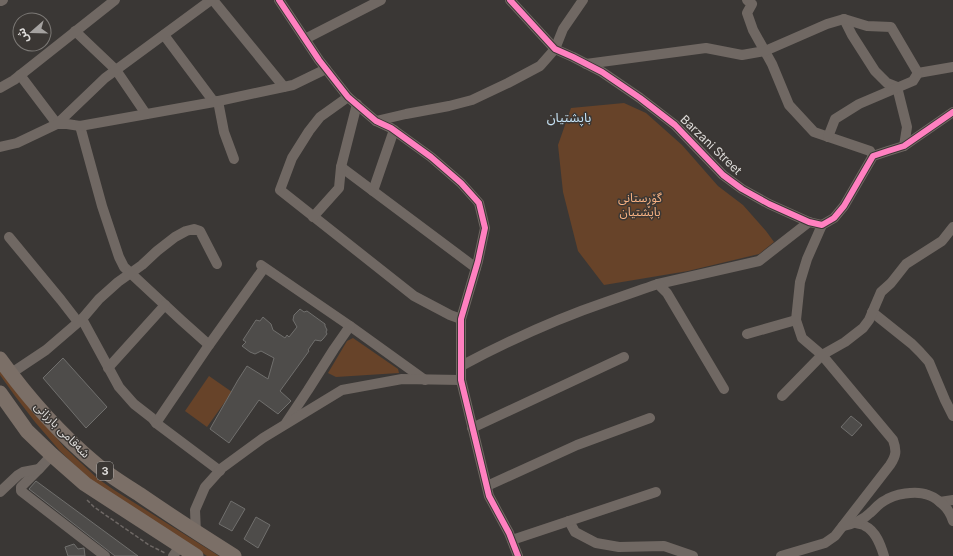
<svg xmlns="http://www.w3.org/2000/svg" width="953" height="556" viewBox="0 0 953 556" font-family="Inter,'Noto Sans Arabic',sans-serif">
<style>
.green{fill:#674329}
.building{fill:#4e4c4a;stroke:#706f6d}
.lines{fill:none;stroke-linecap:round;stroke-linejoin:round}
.path{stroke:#6e6865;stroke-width:1.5;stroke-dasharray:4 2;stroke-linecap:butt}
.minor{stroke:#706863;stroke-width:10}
.highway{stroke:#7b6f67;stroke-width:15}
.cycleway-casing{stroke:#3b3734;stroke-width:8}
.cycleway{stroke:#ff80c0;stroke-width:6}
.labels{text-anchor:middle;stroke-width:3;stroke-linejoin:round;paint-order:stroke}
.shield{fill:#3b3734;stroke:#adaaa8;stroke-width:1}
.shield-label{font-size:11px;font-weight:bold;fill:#dedcda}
.street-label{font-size:12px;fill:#dedcda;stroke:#3b3734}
.park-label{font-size:12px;fill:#f9b383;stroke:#3b3734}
.neighbourhood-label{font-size:13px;fill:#c6e3f6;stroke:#3b3734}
</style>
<rect width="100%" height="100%" fill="#3a3735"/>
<g class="green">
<polygon points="624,103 646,113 682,145 718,186 743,205 766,231 774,242 759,254 688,271 604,285 578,251 563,192 558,145 571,108"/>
<polygon points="353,338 398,369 399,373 336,377 328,373 347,341"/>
<polygon points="0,364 41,419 64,447 97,478 114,490 219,556 207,556 92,482 60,451 35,422 15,396 0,375"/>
<polygon points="209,376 232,392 207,427 185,411"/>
</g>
<g class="building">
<polygon points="300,309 304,312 307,311 325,324 325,326 327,330 326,332 327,334 323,339 321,341 315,340 308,350 309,351 280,391 291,401 278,414 259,400 229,443 210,429 238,380 247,366 268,379 274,358 261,351 255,354 250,352 242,346 246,342 243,340 256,320 260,321 263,317 271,324 273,330 285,338 287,335 289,337 297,327 293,320 294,315"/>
<polygon points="63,358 107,407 86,428 43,378"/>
<polygon points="851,416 862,425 852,436 841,427"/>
<polygon points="36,481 138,556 115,556 29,489"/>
<polygon points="231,501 245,509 232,531 219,524"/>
<polygon points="256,517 270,525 258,548 244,539"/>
<polygon points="74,544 78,549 84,548 85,556 68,556 65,547"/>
</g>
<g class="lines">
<polyline class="path" points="87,500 94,507 149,545 165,553"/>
<g class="minor">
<polyline points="0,0 1,1 3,0"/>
<polyline points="213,0 284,87"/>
<polyline points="279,0 319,60 348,97 376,121 391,128 431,157 461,183 479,203 485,228 478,261 461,319 461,380 489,496 509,533 518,556"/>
<polyline points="510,0 555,49 573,57 602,72 640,98 675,125 723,175 742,189 769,204 809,222 822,225 834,218 844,206 873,156 888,151 904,146 953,112"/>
<polyline points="747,0 752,4 747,13 753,30 772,64 789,105 814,132 870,151 873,156"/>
<polyline points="844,19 852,35 875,71 887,83 897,87 907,127 904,146"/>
<polyline points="75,31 116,70 146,114"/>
<polyline points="164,35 214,102"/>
<polyline points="305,39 381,0"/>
<polyline points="586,64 706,48 742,55 765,51 827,24 844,19 867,26 891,27 918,73 953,67"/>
<polyline points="20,75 57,124 105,78 211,0"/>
<polyline points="0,88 14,80 115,0"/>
<polyline points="348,97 320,117 309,131 292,158 280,190 414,296 450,315 461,319"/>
<polyline points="218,101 224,132 234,159"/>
<polyline points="376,121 406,114 449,106 472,100 508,83 540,66 555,49 563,29 583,0"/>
<polyline points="80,126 102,206 119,257 124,267 181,320 209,345"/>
<polyline points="828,137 835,119 859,104 913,81 918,73"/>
<polyline points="0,147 17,143 57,124 67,124 80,126 214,102 293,85 326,69"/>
<polyline points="341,167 476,268"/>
<polyline points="373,191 394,130"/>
<polyline points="313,217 339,188 341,167 357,104"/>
<polyline points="9,237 61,300 78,322"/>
<polyline points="261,265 350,326 425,380"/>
<polyline points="658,284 759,261 809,222"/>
<polyline points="872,312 912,344 920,352 929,362 945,400 953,416"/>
<polyline points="82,319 119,387 134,404 152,418 156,423 220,471"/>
<polyline points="747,334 796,320"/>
<path d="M461 366C508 341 556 319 606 302 623 296 640 290 658 284L667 293 724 389"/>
<polyline points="108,368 165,305"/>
<polyline points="10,374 46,350 82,319 99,299 118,282 142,265 157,251 175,237 186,231 194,229 200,231 217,264"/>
<polyline points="782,396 822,355 845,342 863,328 869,320 881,292 891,283 906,264 942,241 953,227"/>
<polyline points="156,423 209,345 264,268"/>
<polyline points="286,423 308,390 334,349 350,326"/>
<polyline points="472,428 624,357"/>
<polyline points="52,455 39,469 21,487 21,491 105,556"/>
<polyline points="487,486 577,445 650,418"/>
<polyline points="0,492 18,475 23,472 39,469"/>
<polyline points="940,502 953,500"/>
<polyline points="569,521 575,532 596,543 619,547 664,546 693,556"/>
<path d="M856 523C859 524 863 524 865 526 876 531 881 546 884 556"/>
<path d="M843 526C853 524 862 521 870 513 875 509 878 504 884 501 894 494 916 490 928 495 935 497 946 506 949 512 951 515 952 518 953 521"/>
<polyline points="196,533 195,510 205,487 222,468 263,438 342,390 402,379 461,380"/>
<polyline points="512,540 656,492"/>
<polyline points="173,556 180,546"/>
<path d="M781 556 825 543 835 536 890 465C896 456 897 451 893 440L822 355 802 338 796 320 800 282 807 259 822 225"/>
</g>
<g class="highway">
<path d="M0 359C28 398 60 434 97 465 110 476 125 485 139 494 171 516 202 536 234 556"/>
<polyline points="0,393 27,431 52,455 85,484 196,556"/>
</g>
<g class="cycleway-casing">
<g id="cycleway">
<polyline points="279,0 319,60 348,97 376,121 391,128 431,157 461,183 479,203 485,228 478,261 461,319 461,380 489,496 509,533 518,556"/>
<polyline points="510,0 555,49 573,57 602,72 640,98 675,125 723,175 742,189 769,204 809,222 822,225 834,218 844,206 873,156 888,151 904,146 953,112"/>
</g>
</g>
<use href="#cycleway" class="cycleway"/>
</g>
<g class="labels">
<rect class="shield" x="97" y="462" width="16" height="18" rx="3"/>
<g class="shield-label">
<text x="105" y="475">3</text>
</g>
<g class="street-label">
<text transform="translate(711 145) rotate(44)" y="4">Barzani Street</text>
<text transform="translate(62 430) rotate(45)" y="4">شەقامی بارزانی</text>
</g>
<g class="park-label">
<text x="640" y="202">گۆڕستانی<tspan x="640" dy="14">باپشتیان</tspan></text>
</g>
<g class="neighbourhood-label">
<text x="569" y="122">باپشتیان</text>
</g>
</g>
<g transform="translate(32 32) rotate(250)"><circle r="19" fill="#3b3734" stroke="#7c7976"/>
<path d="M0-3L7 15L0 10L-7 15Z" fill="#a5a2a0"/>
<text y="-6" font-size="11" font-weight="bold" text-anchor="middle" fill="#dedcda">ش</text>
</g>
</svg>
